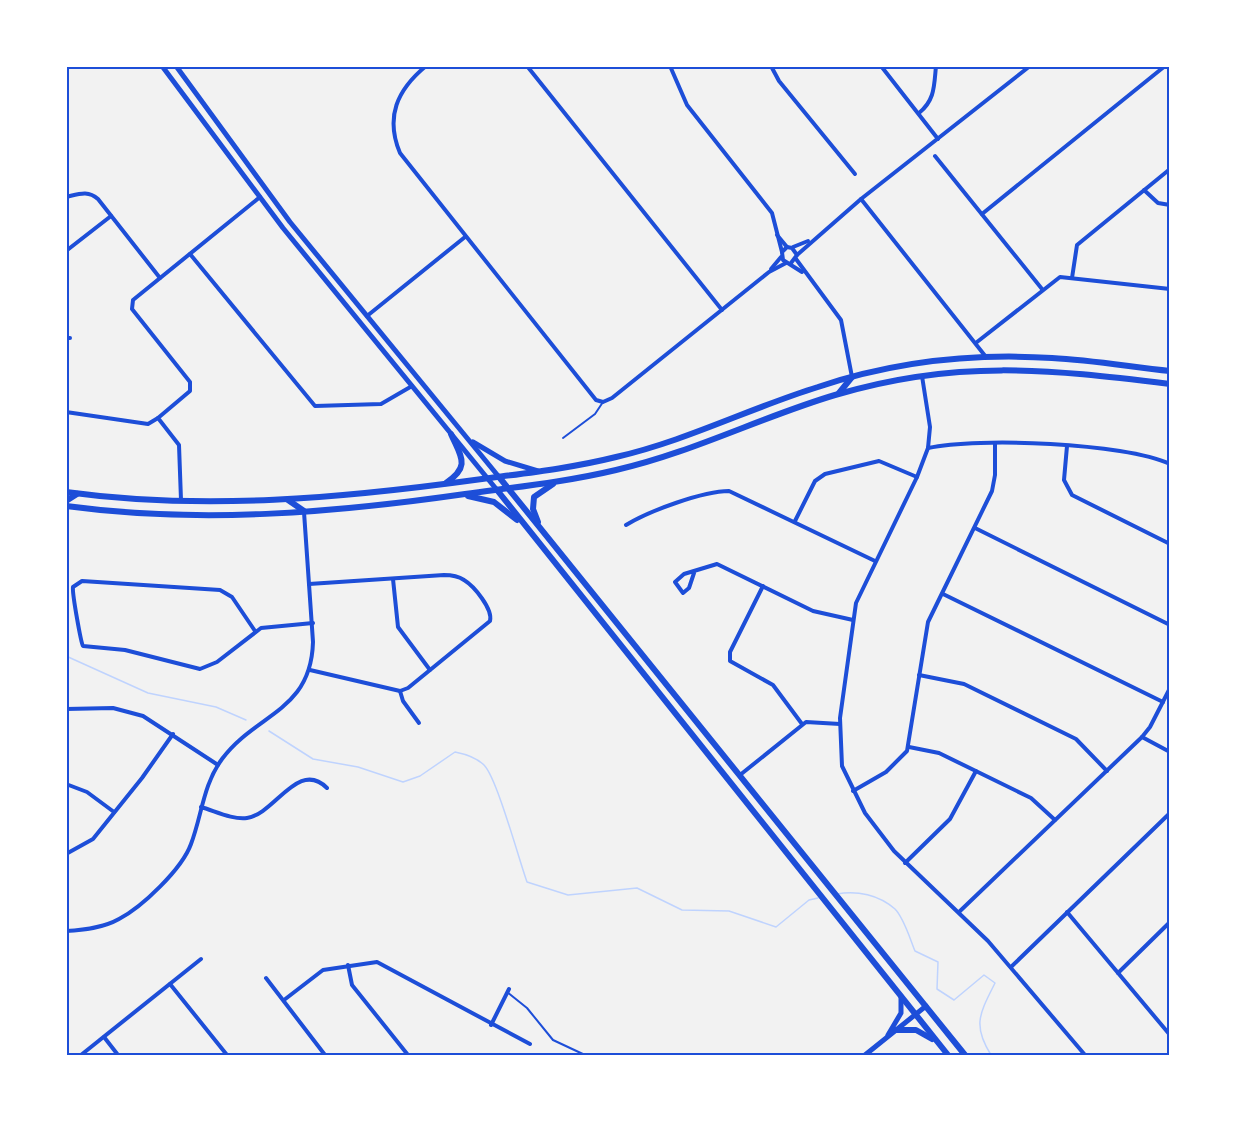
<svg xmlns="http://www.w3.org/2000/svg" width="1236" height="1121" viewBox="0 0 1236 1121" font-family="'Varela Round',sans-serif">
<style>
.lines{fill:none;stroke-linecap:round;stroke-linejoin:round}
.stream{stroke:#bfd3fe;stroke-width:1.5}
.service{stroke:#1d4ed8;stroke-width:2}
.minor{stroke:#1d4ed8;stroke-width:4}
.secondary{stroke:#1d4ed8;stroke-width:5}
.trunk{stroke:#1d4ed8;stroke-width:6}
.neatline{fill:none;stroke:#1d4ed8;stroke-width:2}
</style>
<rect width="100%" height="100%" fill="#f2f2f2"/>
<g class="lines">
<g class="stream">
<polyline points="66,656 148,693 216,707 246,720"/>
<path d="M269 731 313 759 358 767 403 782 420 776 455 752C465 754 476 757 484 765 497 778 519 860 527 882L568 895 637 888 682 910 729 911 776 927 809 900 818 898"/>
<path d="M837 894C857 890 879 895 895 909 904 918 910 939 915 951L938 962 937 989 954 1000 984 975 995 983C980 1013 972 1025 991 1055"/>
</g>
<g class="service">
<polyline points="563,438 595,414 603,402"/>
<polyline points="507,992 527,1008 553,1040 585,1055"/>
</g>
<g class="minor">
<path d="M426 66C397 90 385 117 400 153L596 400 603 402 612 398 769 272 786 263"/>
<polyline points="527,66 722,310"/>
<polyline points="670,66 687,105 772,213 782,252"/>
<polyline points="771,66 779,81 855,174"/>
<polyline points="881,66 938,139"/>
<path d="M919 113C935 100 934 86 936 66"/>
<polyline points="935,156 1042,289"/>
<polyline points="1144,190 1158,203 1170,205"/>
<path d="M66 197C79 194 88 190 98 199L160 278"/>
<polyline points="861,199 986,357"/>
<polyline points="982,214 1165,66"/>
<polyline points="777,235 787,247"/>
<polyline points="793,247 808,241"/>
<polyline points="66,251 111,216"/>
<polyline points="190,254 315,406 381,404 412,386"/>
<polyline points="797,255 861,199 1030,66"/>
<polyline points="796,259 841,320 852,377"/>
<polyline points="791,263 797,255 792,248 787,247 782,252 783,260 802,272"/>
<polyline points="771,269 781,257"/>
<polyline points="1072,278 1077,245 1170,169"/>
<polyline points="367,316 465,237"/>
<polyline points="66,338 70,338"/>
<polyline points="977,342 1060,277 1170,289"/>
<polyline points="922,376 930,427 928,448 917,477 856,603 840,718 842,766 865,813 894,851 988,941 1085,1055"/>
<polyline points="66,412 148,424 158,418"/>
<polyline points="1067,446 1064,480 1072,495 1170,544"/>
<path d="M928 448C978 437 1124 443 1170 464"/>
<polyline points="181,500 179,445 158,418 190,391 190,382 132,309 133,300 260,197"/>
<polyline points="795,521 815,481 825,474 879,461 917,477"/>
<path d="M626 525C649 511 703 491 729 491L875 561"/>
<polyline points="975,528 1170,625"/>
<polyline points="66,569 67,573"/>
<polyline points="694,573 689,588 683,593 675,582 684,574 717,564 813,611 853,620"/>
<polyline points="393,579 398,627 430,670"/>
<path d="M309 584 444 575C451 575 458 576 464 580 474 586 493 609 490 621L408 688 400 691"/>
<polyline points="763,586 730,652 730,661 773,685 802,724"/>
<polyline points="943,594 1163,702"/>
<path d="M255 631 232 597 220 590 82 581 73 587C72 593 81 643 83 646L125 650 200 669 217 662 261 628 313 623"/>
<polyline points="310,670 400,691 403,701 419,723"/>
<polyline points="919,675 964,684 1076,739 1107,771"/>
<polyline points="66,709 113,708 143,716 218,765"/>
<polyline points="1142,737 1170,752"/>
<polyline points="909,747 939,753 1031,798 1055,820"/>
<polyline points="740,775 806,722 840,724"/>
<polyline points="66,784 87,792 114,812"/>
<polyline points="853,791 886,772 907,751 928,622 992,491 995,475 995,443"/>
<path d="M201 807C215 811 233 820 247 818 275 814 298 759 327 788"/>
<polyline points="66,854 93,839 142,778 173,734"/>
<polyline points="905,863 950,819 976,771"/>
<polyline points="959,912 1142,737 1150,727 1170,688"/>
<polyline points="1067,912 1170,1035"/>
<path d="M66 931C84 930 103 928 119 919 142 907 182 869 191 844 202 815 203 785 222 759 256 713 311 712 313 642L304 512"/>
<polyline points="348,965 352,985 408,1055"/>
<polyline points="1011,967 1170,813"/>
<polyline points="1118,973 1170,922"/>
<polyline points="266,978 325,1055"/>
<polyline points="170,984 227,1055"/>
<polyline points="284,1000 323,970 377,962 530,1044"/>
<polyline points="491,1025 509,989"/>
<polyline points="104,1037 118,1055"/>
<polyline points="81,1055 201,959"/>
</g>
<g class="secondary">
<polyline points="162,66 283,228 497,490"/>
<polyline points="176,66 290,222 499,477"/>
<polyline points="473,442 505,461 538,471"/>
<polyline points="888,1035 901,1013 901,996"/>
<polyline points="865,1055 926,1006"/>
</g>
<g class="trunk">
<polyline points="839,393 852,377"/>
<polyline points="499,477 965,1055"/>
<path d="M446 483C471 466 461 457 451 434"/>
<polyline points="497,490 948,1055"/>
<path d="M66 492C204 511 344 498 482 479 527 473 572 468 616 457 686 441 750 408 818 387 893 362 974 353 1052 358 1092 360 1131 367 1170 371"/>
<polyline points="468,496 494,502 517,520"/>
<polyline points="288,500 304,511"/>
<polyline points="66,501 77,494"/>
<path d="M66 506C199 524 333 513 465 494 516 487 566 482 616 470 691 453 761 417 835 395 955 359 1048 369 1170 384"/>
<polyline points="538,522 533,509 534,497 553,484"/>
<polyline points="896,1030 916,1030 932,1039"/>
</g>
</g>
<rect width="1236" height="1121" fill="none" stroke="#ffffff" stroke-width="135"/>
<rect x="68" y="68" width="1100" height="986" class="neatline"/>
</svg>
